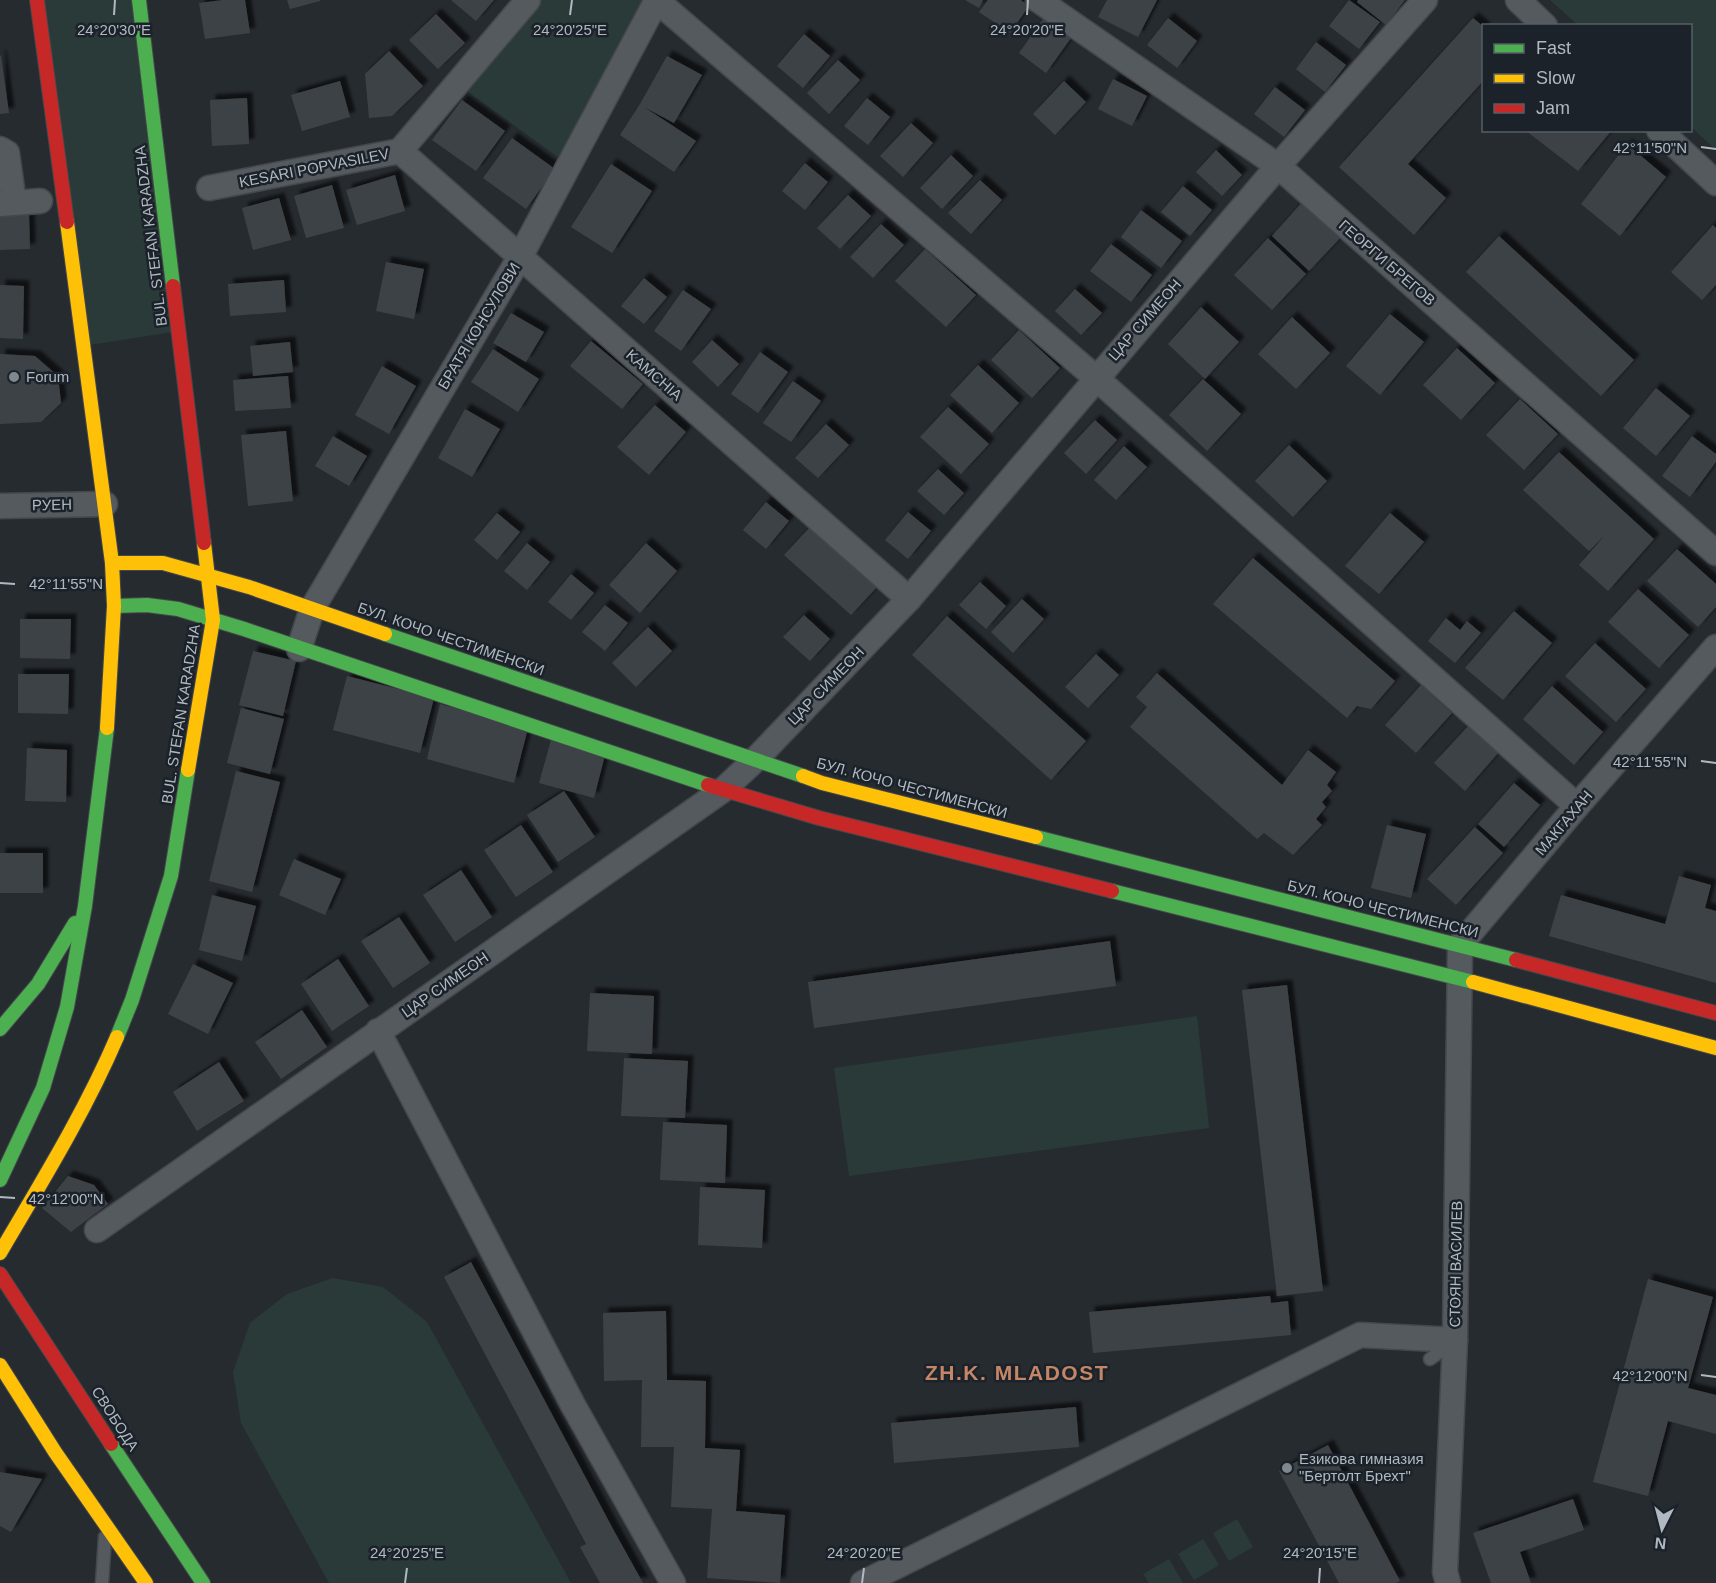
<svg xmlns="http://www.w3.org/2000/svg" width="1716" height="1583" viewBox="0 0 1716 1583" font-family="Arial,sans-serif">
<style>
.green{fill:#293a39}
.building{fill:#3e4247;filter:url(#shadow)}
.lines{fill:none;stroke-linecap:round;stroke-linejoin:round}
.lane-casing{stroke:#44474b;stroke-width:15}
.street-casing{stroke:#44474b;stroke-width:27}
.fast-casing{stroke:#44474b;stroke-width:16}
.slow-casing{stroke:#44474b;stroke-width:16}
.jam-casing{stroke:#44474b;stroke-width:16}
.lane{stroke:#555a5f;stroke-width:12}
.street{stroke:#555a5f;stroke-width:24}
.fast{stroke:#4caf50;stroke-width:14}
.slow{stroke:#ffc107;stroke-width:14}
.jam{stroke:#c62828;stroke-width:14}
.ticks{fill:none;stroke:#b0b8c1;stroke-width:2}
.poi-dot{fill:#80878e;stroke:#1b2229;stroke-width:2}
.labels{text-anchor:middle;stroke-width:5;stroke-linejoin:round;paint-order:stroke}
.street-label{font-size:15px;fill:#b0b8c1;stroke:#1b2229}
.poi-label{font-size:15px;fill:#b0b8c1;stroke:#1b2229;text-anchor:start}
.district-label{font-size:21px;font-weight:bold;letter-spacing:1.5px;fill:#c58667;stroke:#1b2229}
.ticks-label{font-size:15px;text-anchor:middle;fill:#b0b8c1;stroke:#1b2229;stroke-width:5;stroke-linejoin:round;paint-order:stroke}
</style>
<defs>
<filter id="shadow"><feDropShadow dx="5.5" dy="-5.5" stdDeviation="1.5" flood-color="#0009"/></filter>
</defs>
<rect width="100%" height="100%" fill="#262b30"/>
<g class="green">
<polygon points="37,0 139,0 179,331 83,346"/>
<polygon points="528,0 657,0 569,165 457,84"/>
<polygon points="1550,0 1716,0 1716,150 1691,127 1690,26 1578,25"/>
<polygon points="1197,1016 1209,1128 849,1176 834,1068"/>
<polygon points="333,1278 383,1287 427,1322 571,1583 329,1583 241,1423 233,1372 250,1323 287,1294"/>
<polygon points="1237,1519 1253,1547 1229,1561 1213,1533"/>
<polygon points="1203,1539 1219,1565 1194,1580 1178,1554"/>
<polygon points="1169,1559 1183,1583 1149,1583 1143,1574"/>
</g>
<g class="building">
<polygon points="223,0 245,0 250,33 205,39 199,3"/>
<polygon points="287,0 320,0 320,1 290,9"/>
<polygon points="451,0 494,0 476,21"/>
<polygon points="965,0 983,0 979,8"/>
<polygon points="988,0 1021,0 1029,6 1010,33 979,12"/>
<polygon points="1107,0 1157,0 1138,37 1098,17"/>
<polygon points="1349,0 1380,22 1359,49 1329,26"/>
<polygon points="1358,0 1405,0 1386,25 1357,2"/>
<polygon points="1048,12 1076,31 1046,73 1019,53"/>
<polygon points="436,14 465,43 438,69 409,40"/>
<polygon points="1168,18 1197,41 1177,68 1147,45"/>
<polygon points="1473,18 1484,27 1484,80 1408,164 1446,198 1414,235 1339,167"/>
<polygon points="804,34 830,56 803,88 777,66"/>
<polygon points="1316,42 1346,65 1325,92 1296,69"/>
<polygon points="389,51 423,86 392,116 369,118 365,74"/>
<polygon points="1,55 9,113 0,114 0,56"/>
<polygon points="667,56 702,75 674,123 644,107 696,141 674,172 620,135 640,104"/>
<polygon points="838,60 860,80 829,114 807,93"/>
<polygon points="1113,79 1147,96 1132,126 1098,109"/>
<polygon points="340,81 350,117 302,131 291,95"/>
<polygon points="1064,81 1086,102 1055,135 1033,114"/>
<polygon points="1275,87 1305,110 1284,137 1254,114"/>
<polygon points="247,98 249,144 212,146 210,100"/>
<polygon points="867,98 890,117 868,145 844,126"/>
<polygon points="462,100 505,131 476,171 432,140"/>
<polygon points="911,123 933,143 903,177 880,156"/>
<polygon points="1525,130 1612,130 1578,171"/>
<polygon points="512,138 555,169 526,209 483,178"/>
<polygon points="1627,144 1666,177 1620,236 1581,204"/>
<polygon points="1216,150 1242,175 1222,196 1196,172"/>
<polygon points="951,155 973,176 942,209 920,188"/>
<polygon points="805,163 828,182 805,210 782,191"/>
<polygon points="611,164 652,191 612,253 571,227"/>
<polygon points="395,175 405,211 357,225 346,190"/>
<polygon points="980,180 1002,200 971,234 948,213"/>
<polygon points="332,185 344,228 306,238 294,196"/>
<polygon points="1183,186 1212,210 1190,236 1161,212"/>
<polygon points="848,195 871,216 840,249 817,228"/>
<polygon points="279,198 291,240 253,250 242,208"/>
<polygon points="1305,199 1343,235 1309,271 1272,236"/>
<polygon points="1141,210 1182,241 1161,268 1121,237"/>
<polygon points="0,212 29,212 30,249 0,250"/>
<polygon points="881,224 904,245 873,278 850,257"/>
<polygon points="1713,225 1716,228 1716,285 1702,300 1671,272"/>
<polygon points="1499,236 1634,360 1601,396 1466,272"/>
<polygon points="1268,238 1306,274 1272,310 1234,275"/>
<polygon points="1111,244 1152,275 1131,302 1090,271"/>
<polygon points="925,249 976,295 946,327 895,281"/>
<polygon points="386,262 424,269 414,319 376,311"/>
<polygon points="644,278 667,297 644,324 621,306"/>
<polygon points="284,280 286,312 230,316 228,284"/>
<polygon points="0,285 24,286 23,339 0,338"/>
<polygon points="1075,289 1102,313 1081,335 1055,311"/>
<polygon points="683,290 711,309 681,351 654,331"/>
<polygon points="1201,307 1239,342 1205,379 1168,344"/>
<polygon points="511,313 544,332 526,362 493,343"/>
<polygon points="1390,314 1424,342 1380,395 1346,366"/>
<polygon points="1292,317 1330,353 1296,389 1258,354"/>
<polygon points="1019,330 1060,368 1032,398 991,360"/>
<polygon points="712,340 739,364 718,387 692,362"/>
<polygon points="591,341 643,384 622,409 570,366"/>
<polygon points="290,342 293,372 253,376 250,346"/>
<polygon points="1457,348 1495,383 1461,420 1423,385"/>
<polygon points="493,349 539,379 518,412 471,382"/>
<polygon points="760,352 788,372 758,413 731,394"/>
<polygon points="0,354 35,356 58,376 61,403 41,422 0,424"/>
<polygon points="978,365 1019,403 992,433 950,395"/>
<polygon points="382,366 416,386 389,434 355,415"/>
<polygon points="288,376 291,408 235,411 233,380"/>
<polygon points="1203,379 1241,414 1207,451 1169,415"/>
<polygon points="793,381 821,401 791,442 763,423"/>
<polygon points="1656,388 1690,416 1656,456 1623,428"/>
<polygon points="1520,399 1558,434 1524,470 1486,435"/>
<polygon points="655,405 686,432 649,475 617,447"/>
<polygon points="948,407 989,444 961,474 920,437"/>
<polygon points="465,409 500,429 472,477 438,458"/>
<polygon points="1095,420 1117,440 1086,474 1064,453"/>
<polygon points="826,424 849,445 818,478 795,458"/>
<polygon points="286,431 293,501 248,506 241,435"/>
<polygon points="333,436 367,456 349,486 315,466"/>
<polygon points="1692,436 1716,454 1716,462 1690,497 1662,476"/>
<polygon points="1289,445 1327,481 1293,517 1255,481"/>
<polygon points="1124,446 1147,467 1116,500 1094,480"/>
<polygon points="1559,452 1654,539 1608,591 1579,565 1605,535 1589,551 1523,490"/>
<polygon points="938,469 964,493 944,515 917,491"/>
<polygon points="766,502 789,521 766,549 743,530"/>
<polygon points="908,512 931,531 908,559 885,540"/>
<polygon points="497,513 520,532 497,560 474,540"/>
<polygon points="1390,513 1424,542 1379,594 1345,566"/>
<polygon points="810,527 877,587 851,615 784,555"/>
<polygon points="527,543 550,562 527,590 504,571"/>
<polygon points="646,543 677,571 640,613 609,585"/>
<polygon points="1677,549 1716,584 1716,607 1698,627 1647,581"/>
<polygon points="1253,558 1395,681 1371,709 1357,706 1347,718 1213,604"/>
<polygon points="571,574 594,593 571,620 548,602"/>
<polygon points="980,582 1006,606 986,629 959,605"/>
<polygon points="1638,589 1689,635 1659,668 1608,622"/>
<polygon points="1022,599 1044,619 1013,653 991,632"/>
<polygon points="605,605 628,623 605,651 582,632"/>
<polygon points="1514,611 1552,643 1503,700 1465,668"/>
<polygon points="804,615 830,639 810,661 783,637"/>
<polygon points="947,616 1086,741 1051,780 912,655"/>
<polygon points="1446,618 1460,630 1467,621 1481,633 1455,663 1428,641"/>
<polygon points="20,619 71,619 70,659 20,658"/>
<polygon points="648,627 672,651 636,687 612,663"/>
<polygon points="1595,643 1646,689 1616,722 1565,676"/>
<polygon points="253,651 296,661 283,716 239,705"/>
<polygon points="1096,654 1119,675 1088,708 1065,687"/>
<polygon points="1157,673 1282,785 1308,750 1336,772 1327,785 1332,791 1322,802 1326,807 1316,819 1322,825 1293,855 1264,833 1257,839 1130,727 1147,707 1136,697"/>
<polygon points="18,674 69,674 68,714 18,713"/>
<polygon points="347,676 434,698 420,753 333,730"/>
<polygon points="1421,685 1452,713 1416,753 1385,725"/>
<polygon points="1552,686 1603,732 1574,765 1523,719"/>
<polygon points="440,704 528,728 514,783 427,759"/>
<polygon points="241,708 284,719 270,774 227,763"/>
<polygon points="1470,724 1500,751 1465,791 1434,763"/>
<polygon points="551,740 605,755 594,798 539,783"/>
<polygon points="27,748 67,750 66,802 25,801"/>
<polygon points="236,771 280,782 252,892 209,881"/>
<polygon points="1514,783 1540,805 1504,847 1478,824"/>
<polygon points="564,791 595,837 558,862 527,815"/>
<polygon points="521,825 553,872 516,897 484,850"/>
<polygon points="1387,825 1426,834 1411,898 1371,888"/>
<polygon points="1475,827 1503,853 1456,905 1427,879"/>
<rect x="0" y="853" width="43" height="40"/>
<polygon points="294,859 341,879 325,915 279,895"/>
<polygon points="461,870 492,917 455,942 423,895"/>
<polygon points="1679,876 1711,885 1705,908 1716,911 1716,983 1549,936 1561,895 1665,924"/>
<polygon points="212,895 256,906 242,961 199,950"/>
<polygon points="399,917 430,963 393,988 361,941"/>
<polygon points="1110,941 1116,986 814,1028 808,982"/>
<polygon points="338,959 369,1006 332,1031 301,984"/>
<polygon points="193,964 233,983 208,1034 168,1014"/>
<polygon points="1287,985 1323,1291 1277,1296 1242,990"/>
<polygon points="590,993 654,996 652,1054 587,1051"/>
<polygon points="302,1010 327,1047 281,1079 255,1042"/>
<polygon points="624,1058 688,1061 685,1118 621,1116"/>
<polygon points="219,1062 244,1101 197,1131 173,1092"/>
<polygon points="663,1122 727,1125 725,1183 660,1180"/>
<polygon points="68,1176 94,1185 108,1204 71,1232 42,1208"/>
<polygon points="700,1187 765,1190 762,1248 698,1245"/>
<polygon points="471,1262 613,1529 643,1583 600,1583 580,1547 586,1544 444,1277"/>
<polygon points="1648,1279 1713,1297 1688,1388 1716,1395 1716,1434 1668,1421 1648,1496 1593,1482"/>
<polygon points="1270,1296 1271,1303 1288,1301 1291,1335 1093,1353 1089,1312"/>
<polygon points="666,1311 667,1380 706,1381 705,1448 740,1450 736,1511 785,1515 780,1583 707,1578 712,1509 671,1507 674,1447 641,1447 642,1380 604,1381 603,1313"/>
<polygon points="1076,1407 1079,1447 894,1463 891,1423"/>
<polygon points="1328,1445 1400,1581 1396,1583 1339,1583 1279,1471"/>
<polygon points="0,1472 42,1479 11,1532 0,1526"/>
<polygon points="1573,1499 1584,1530 1520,1552 1531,1583 1491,1583 1473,1533"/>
</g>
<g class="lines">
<g class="lane-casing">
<g id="lane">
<polyline points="1430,1359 1452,1343"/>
<polyline points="102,1583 105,1537"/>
</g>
</g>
<g class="street-casing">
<g id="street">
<polyline points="656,0 1096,378 1577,806"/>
<polyline points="1038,0 1278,166 1716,553"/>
<polyline points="1518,0 1545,26"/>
<polyline points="1659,130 1716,183"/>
<polyline points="0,149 7,153 14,203"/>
<polyline points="400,151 909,599"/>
<polyline points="209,188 400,151 528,0"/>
<polyline points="0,204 40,201"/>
<polyline points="0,506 105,504"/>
<polyline points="299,649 312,609 520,257 657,0"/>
<polyline points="378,1031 573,1405 673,1583"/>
<polyline points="97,1230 723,790 754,761 909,599 1278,166 1425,0"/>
<polyline points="863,1583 1360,1335 1455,1340"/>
<polyline points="1448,1583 1445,1572 1455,1340 1460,945 1577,806 1716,647"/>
</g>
</g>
<g class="fast-casing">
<g id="fast">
<polyline points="139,0 173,286"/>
<polyline points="114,606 147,605 178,609 244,629 708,785"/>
<polyline points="385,634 803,776"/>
<polyline points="1036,837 1516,960"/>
<polyline points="1112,891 1473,982"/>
<polyline points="0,1029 38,984 75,923"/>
<polyline points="117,1037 132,1000 171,876 188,770"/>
<polyline points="0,1180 43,1088 67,1007 85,906 107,728"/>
<polyline points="111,1444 203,1583"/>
</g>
</g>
<g class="slow-casing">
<g id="slow">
<polyline points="67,222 112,563 114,606 107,728"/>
<polyline points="112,563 163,563 249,587 385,634"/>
<polyline points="188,770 213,620 204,543"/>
<polyline points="803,776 822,783 1036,837"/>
<polyline points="1473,982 1716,1048"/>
<path d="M0 1253C41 1183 85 1112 117 1037"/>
<polyline points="0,1365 55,1452 146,1583"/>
</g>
</g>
<g class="jam-casing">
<g id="jam">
<polyline points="37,0 67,222"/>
<polyline points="173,286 204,543"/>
<polyline points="708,785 819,818 1112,891"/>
<polyline points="1516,960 1716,1013"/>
<polyline points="0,1274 111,1444"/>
</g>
</g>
<use href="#lane" class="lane"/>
<use href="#street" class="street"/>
<use href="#fast" class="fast"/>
<use href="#slow" class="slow"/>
<use href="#jam" class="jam"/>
</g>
<path class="ticks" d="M114 15 115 0M570 15 572 0M1027 15 1028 0M1701 147 1716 149M0 583 15 584M1701 761 1716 763M0 1197 15 1198M1701 1375 1716 1377M405 1583 407 1568M862 1583 864 1568M1319 1583 1320 1568"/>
<g class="poi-dot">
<circle cx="14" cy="377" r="6"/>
<circle cx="1287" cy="1468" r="6"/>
</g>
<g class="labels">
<g class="street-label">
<text transform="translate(314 168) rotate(-11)" y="5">KESARI POPVASILEV</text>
<text transform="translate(151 236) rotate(-97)" y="5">BUL. STEFAN KARADZHA</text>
<text transform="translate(1387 263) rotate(41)" y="5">ГЕОРГИ БРЕГОВ</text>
<text transform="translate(1145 320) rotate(-49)" y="5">ЦАР СИМЕОН</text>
<text transform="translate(479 326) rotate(-59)" y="5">БРАТЯ КОНСУЛОВИ</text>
<text transform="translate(654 375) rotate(41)" y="5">KAMCHIA</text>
<text transform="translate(52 505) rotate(-1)" y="5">РУЕН</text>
<text transform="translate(451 639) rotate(19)" y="5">БУЛ. КОЧО ЧЕСТИМЕНСКИ</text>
<text transform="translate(826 686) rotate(-46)" y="5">ЦАР СИМЕОН</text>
<text transform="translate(181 714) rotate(-81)" y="5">BUL. STEFAN KARADZHA</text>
<text transform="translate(912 788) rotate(15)" y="5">БУЛ. КОЧО ЧЕСТИМЕНСКИ</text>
<text transform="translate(1564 823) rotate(-50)" y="5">МАКГАХАН</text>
<text transform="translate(1383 909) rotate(14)" y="5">БУЛ. КОЧО ЧЕСТИМЕНСКИ</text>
<text transform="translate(445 985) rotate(-35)" y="5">ЦАР СИМЕОН</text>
<text transform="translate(1456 1264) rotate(-89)" y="5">СТОЯН ВАСИЛЕВ</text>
<text transform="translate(115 1419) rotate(57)" y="5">СВОБОДА</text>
</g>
<g class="poi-label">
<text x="26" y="382">Forum</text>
<text x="1299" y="1464">Езикова гимназия<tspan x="1299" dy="17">"Бертолт Брехт"</tspan></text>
</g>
<g class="district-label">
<text x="1017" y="1380">ZH.K. MLADOST</text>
</g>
</g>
<g class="ticks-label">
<text x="114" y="35">24°20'30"E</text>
<text x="570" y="35">24°20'25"E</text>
<text x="1027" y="35">24°20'20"E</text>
<text x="1650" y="153">42°11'50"N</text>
<text x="66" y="589">42°11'55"N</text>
<text x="1650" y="767">42°11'55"N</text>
<text x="66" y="1204">42°12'00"N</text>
<text x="1650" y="1381">42°12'00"N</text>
<text x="407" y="1558">24°20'25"E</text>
<text x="864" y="1558">24°20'20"E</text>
<text x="1320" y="1558">24°20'15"E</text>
</g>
<rect x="1482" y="24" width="210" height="108" fill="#1b2229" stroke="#575e66" stroke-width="1.5"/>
<rect x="1494" y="44" width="30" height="9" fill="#4caf50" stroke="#575e66" stroke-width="1.5"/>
<text x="1536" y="54" font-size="18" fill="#b0b8c1">Fast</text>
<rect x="1494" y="74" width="30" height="9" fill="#ffc107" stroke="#575e66" stroke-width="1.5"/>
<text x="1536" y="84" font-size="18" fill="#b0b8c1">Slow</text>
<rect x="1494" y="104" width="30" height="9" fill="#c62828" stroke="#575e66" stroke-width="1.5"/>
<text x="1536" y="114" font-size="18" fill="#b0b8c1">Jam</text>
<g transform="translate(1662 1529) rotate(186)" stroke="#1b2229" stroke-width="4.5" paint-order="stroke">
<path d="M0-4.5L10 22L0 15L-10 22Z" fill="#b0b8c1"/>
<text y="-9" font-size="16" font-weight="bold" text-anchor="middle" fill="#b0b8c1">N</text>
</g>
</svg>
